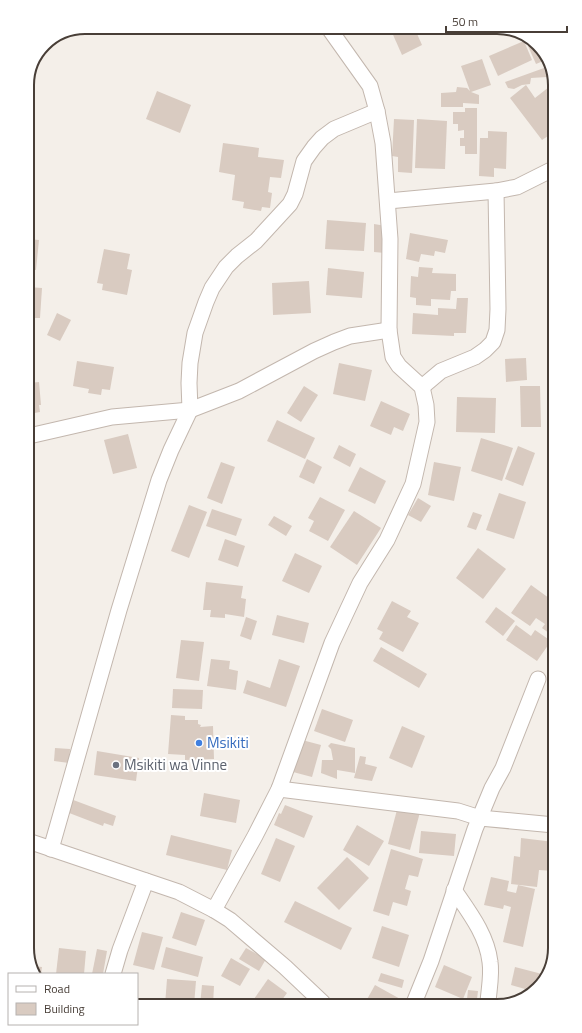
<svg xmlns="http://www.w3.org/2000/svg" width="582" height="1033" viewBox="0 0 582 1033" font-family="'Titillium Web',sans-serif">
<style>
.building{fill:#d9cbc1}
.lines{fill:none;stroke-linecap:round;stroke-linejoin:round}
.minor-casing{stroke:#c3b7ae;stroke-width:17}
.minor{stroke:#fff;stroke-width:15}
.shop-dot{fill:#3f7fe0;stroke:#fff;stroke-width:1.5}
.worship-dot{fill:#6b7280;stroke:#fff;stroke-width:1.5}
.labels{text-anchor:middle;stroke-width:4;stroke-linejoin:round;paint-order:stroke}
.shop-label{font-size:15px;fill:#366cbe;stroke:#fff;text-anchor:start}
.worship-label{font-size:15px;fill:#5b616d;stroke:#fff;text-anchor:start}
.rim{fill:none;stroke:#483e37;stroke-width:2}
</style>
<rect width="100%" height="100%" fill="#f4efe9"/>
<g class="building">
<polygon points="391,27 414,27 422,45 402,55 390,28"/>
<polygon points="524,41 532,60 498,76 489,56"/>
<polygon points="535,44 548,59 536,64 528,46"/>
<polygon points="482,59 491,85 471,92 479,95 479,104 463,103 463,107 441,107 441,93 456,92 457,87 467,88 470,91 461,66"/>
<polygon points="544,68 547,77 531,78 530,84 522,85 514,89 508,88 505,82"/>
<polygon points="526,85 535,98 549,87 551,88 551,134 542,140 510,98"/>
<polygon points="157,91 191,105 180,133 146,119"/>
<polygon points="465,108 477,108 477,154 465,154 465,146 460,146 460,138 464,138 464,130 458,131 458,124 453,124 453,112 465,112"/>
<polygon points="394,119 414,120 412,173 398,172 398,157 392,156"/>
<polygon points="417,119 447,121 445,169 415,168"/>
<polygon points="488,131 507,132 506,169 494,168 494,177 479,176 480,138 488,138"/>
<polygon points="223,143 259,148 258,157 284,160 281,178 270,177 268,192 272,193 270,208 262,207 261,211 243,208 244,202 232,200 235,175 219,172"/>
<polygon points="327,220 366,223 364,251 325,249"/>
<polygon points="374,224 386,226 385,253 374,252"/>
<polygon points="410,233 448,240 445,253 435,251 434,256 421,254 419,262 406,259"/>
<polygon points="28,239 39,240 36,270 28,269"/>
<polygon points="104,249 130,254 127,269 132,270 127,295 102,290 103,284 97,283"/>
<polygon points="419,267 433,268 432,273 456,274 456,291 451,291 450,300 431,299 431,306 416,305 416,298 410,297 411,276 418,277"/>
<polygon points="328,268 364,272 362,298 326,295"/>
<polygon points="309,281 311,313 273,315 272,283"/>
<polygon points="28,287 42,288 40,318 28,318"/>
<polygon points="457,298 468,298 466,333 454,333 454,336 412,334 413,313 438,315 438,308 456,309"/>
<polygon points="57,313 71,320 60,341 47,335"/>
<polygon points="28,331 32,331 30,371 29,371"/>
<polygon points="526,358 527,380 506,382 505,359"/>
<polygon points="77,361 114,367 110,390 102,389 101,395 88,393 89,389 73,386"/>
<polygon points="339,363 372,370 365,401 333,394"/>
<polygon points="39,382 41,405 39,405 40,412 29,414 29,383"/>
<polygon points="304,386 318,395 301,422 287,413"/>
<polygon points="520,386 540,386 541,427 521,427"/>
<polygon points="551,391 552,391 552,428 550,428"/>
<polygon points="457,397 496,398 495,433 456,432"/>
<polygon points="381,401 410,414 403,431 394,427 391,435 370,426"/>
<polygon points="277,420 315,438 305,459 267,441"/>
<polygon points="128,434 137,468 113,474 104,440"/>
<polygon points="481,438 513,448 502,481 471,471"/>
<polygon points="339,445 356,454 350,467 333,458"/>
<polygon points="518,446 535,453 523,486 505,479"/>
<polygon points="307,459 322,467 314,484 299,477"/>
<polygon points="221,462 235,467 222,504 207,498"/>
<polygon points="434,462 461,467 454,501 428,495"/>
<polygon points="360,467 386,481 375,504 348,491"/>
<polygon points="499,493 526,502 514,539 486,530"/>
<polygon points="320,497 345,510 328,541 309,531 314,521 308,518"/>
<polygon points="418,498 431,506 421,522 408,515"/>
<polygon points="189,505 207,512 189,558 171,551"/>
<polygon points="212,509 242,519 236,536 206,526"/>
<polygon points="354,511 381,528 357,565 330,547"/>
<polygon points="473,512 482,515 476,530 467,527"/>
<polygon points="274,516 292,526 286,536 268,525"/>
<polygon points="225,539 245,546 238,567 218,560"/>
<polygon points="478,548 506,569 483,599 456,578"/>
<polygon points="295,553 322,566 309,593 282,581"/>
<polygon points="206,582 243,586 241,598 246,599 244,617 225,614 225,618 210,617 211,610 203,610"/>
<polygon points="531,585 553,601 553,636 542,628 545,624 536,618 530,626 511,613"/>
<polygon points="392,601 411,611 407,617 419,623 403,652 379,639 383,632 377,629"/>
<polygon points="496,607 515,621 503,636 485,622"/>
<polygon points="277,615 309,623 304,643 272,635"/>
<polygon points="246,617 257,621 251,640 240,636"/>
<polygon points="516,625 531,636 535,630 551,641 537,661 506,640"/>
<polygon points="181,640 204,642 199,681 176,678"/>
<polygon points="381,647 427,674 419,688 373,661"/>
<polygon points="211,659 230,661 229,669 238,671 236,690 207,686"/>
<polygon points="279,659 300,666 286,707 243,693 247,680 270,688"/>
<polygon points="173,689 203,690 202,709 172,708"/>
<polygon points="322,709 353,720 345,742 314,731"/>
<polygon points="171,715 185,716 185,720 198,720 198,724 201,725 200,727 213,726 214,759 185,760 185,755 168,754"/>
<polygon points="402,726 425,736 412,768 389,758"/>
<polygon points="302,740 321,745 312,777 293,772"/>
<polygon points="331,743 355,748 355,773 337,770 337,779 321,773 322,760 333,760 331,749 328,746"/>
<polygon points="55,748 70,749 69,763 54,761"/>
<polygon points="97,751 139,758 136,781 94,775"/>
<polygon points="360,756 366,757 365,764 377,767 372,781 354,778"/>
<polygon points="204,793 240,800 236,823 200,816"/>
<polygon points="68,798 116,816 113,826 104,823 103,826 64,811"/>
<polygon points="285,805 313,816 304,838 274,825 279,813 281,814"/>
<polygon points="398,806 420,812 410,850 388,844"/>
<polygon points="357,825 384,841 369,866 343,850"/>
<polygon points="421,831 456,834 454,856 419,853"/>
<polygon points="171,835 232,850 227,870 166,855"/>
<polygon points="276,838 295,846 280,882 261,874"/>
<polygon points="521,838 554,842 554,871 539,870 537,887 511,884 514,856 520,857"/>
<polygon points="391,849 423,859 418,877 409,875 405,889 411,891 407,906 393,902 389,916 373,911"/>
<polygon points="347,857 369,878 339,910 317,888"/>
<polygon points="491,877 509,881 507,891 516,893 518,885 535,889 523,947 503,942 511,907 504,905 503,909 484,905"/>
<polygon points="295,901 352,928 341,950 284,922"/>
<polygon points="181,912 205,920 196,946 172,938"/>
<polygon points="382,926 409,935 399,967 372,958"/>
<polygon points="142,932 163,937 154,970 133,965"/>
<polygon points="166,947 203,957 198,977 161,967"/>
<polygon points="59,948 86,951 84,974 56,974"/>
<polygon points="246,948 266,959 259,971 239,959"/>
<polygon points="97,949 107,951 103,974 92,974"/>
<polygon points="231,958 250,969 240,986 221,976"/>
<polygon points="444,965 472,977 463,999 435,987"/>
<polygon points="32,966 42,967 41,974 35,974 32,970"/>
<polygon points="515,967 542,974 539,985 532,991 511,985"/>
<polygon points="381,973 404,980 402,988 378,981"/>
<polygon points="167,979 196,981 194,1005 165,1005"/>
<polygon points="268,979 287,993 279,1004 261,1004 254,999"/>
<polygon points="202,985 214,986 213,1005 200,1005"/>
<polygon points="375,985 402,1000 401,1003 365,1003"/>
<polygon points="468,990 478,991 477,999 467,999"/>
</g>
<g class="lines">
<g class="minor-casing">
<g id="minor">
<polyline points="388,201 496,191 517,187 551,170"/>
<polyline points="422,387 441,371 475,357 485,350 493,342 497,330 498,309 496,191"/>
<polyline points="29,436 112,417 190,410 239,391 314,351 334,342 350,336 389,330"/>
<polyline points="279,789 458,811 480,818 554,825"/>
<polyline points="31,842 179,892 214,910 230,920 285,967 323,1003"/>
<polyline points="51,849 119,610 159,480 171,450 190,410 189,383 190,363 195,333 206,302 212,288 226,267 237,256 256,241 290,204 295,194 304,161 314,147 322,138 334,129 377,111"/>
<path d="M454 890C469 912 487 935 490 962 492 974 489 989 488 1002"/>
<polyline points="214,910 255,836 279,789 332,643 360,583 387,540 413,484 427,422 426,405 422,387 399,366 393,357 389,330 390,239 383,143 377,111 370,86 328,27"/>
<polyline points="113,974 120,950 146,881"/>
<polyline points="414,1003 431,961 475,829 492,788 503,768 538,679"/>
</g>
</g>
<use href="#minor" class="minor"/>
</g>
<circle class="shop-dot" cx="199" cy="743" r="4"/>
<circle class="worship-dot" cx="116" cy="765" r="4"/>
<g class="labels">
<g class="shop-label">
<text x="207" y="748">Msikiti</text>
</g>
<g class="worship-label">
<text x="124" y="770">Msikiti wa Vinne</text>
</g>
</g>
<path d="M0 0H582V1033H0ZM85 34H497A51 51 0 0 1 548 85V948A51 51 0 0 1 497 999H85A51 51 0 0 1 34 948V85A51 51 0 0 1 85 34Z" fill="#fff" fill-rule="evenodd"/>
<path class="rim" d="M85 34H497A51 51 0 0 1 548 85V948A51 51 0 0 1 497 999H85A51 51 0 0 1 34 948V85A51 51 0 0 1 85 34Z"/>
<rect x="8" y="973" width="130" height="52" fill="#ffffff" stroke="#b6b2af"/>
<rect x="16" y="986" width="20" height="6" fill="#ffffff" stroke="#b6b2af"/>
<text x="44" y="993" font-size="12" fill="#483e37">Road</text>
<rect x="16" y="1003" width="20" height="12" fill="#d9cbc1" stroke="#b6b2af"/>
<text x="44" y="1013" font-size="12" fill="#483e37">Building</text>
<path d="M446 26v6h121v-6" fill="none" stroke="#483e37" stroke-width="2"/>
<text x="452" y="26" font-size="12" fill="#483e37" stroke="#ffffff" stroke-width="3" paint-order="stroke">50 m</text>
</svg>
